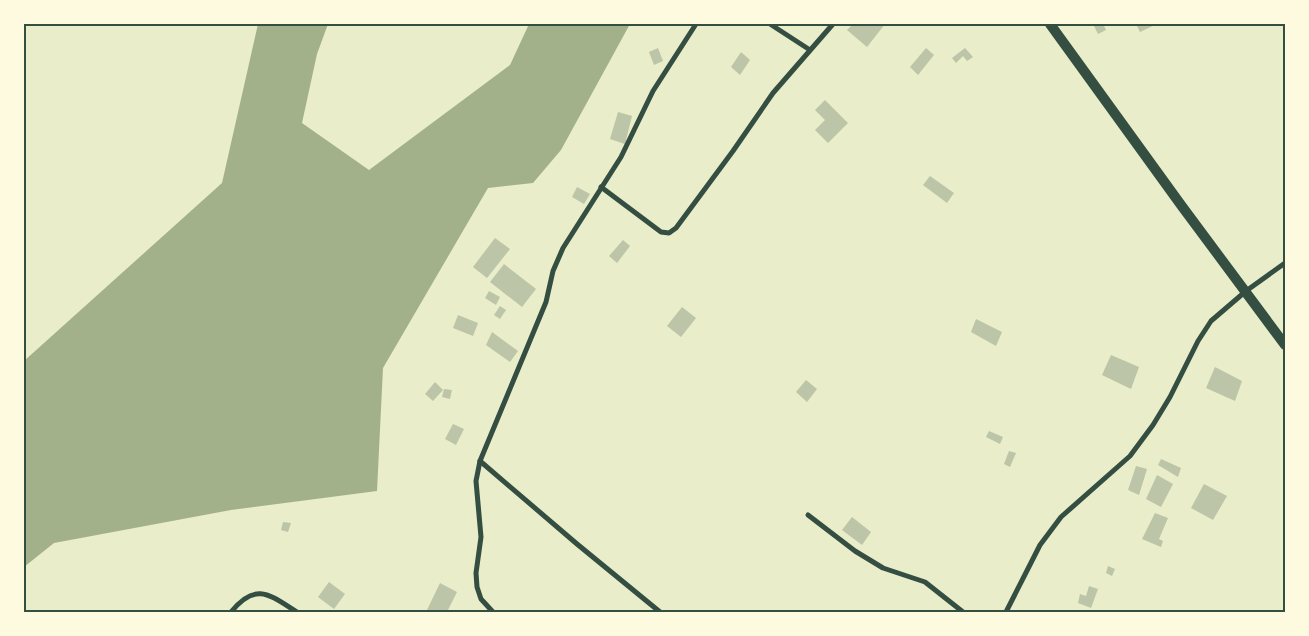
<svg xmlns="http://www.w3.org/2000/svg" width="1309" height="636" viewBox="0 0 1309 636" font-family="'Varela Round',sans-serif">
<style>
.water{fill:#a3b18a}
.building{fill:#bcc5a7}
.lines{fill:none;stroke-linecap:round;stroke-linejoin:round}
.minor{stroke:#344e41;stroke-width:5}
.primary{stroke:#344e41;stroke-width:10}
.neatline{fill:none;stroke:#344e41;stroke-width:2}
</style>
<rect width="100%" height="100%" fill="#e9edc9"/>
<polygon class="water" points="258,24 328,24 317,54 302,123 369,170 510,65 529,24 630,24 561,150 533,183 488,188 383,368 377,491 231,510 54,543 24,567 24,361 222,183"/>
<g class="building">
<polygon points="853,24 885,24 867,47 847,30"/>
<polygon points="1093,24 1103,24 1106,30 1098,34"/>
<polygon points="1136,24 1157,24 1140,32"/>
<polygon points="658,48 663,61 654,65 649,52"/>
<polygon points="926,48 934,55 918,75 910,67"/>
<polygon points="965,48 973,57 967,61 963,56 956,63 952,58"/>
<polygon points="741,52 750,60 740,75 731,67"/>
<polygon points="825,100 848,123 828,143 815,130 825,120 815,110"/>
<polygon points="618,112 632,116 625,144 610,139"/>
<polygon points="930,176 954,193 947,203 923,185"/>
<polygon points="577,187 590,194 584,204 572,197"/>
<polygon points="495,238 510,249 487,278 473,267"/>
<polygon points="623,240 630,246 617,263 609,256"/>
<polygon points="504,264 536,289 522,307 490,282"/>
<polygon points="489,291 500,297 496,305 485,298"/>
<polygon points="500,306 506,310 500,319 494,315"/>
<polygon points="682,307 696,318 681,337 667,326"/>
<polygon points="458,315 478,323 473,336 453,328"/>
<polygon points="976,319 1002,332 996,346 971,332"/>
<polygon points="492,332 518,351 510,362 486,345"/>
<polygon points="1111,355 1139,367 1131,389 1102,375"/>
<polygon points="1215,367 1242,381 1235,401 1206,388"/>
<polygon points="806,380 817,389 807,402 796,392"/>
<polygon points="435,382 443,390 433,401 425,394"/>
<polygon points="444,389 452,390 450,399 442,397"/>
<polygon points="453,424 464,429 456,445 445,439"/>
<polygon points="989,431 1003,437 1000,444 986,437"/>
<polygon points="1009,451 1016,453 1010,467 1004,464"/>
<polygon points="1161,459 1181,468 1178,477 1158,465"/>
<polygon points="1136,466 1147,469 1139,495 1128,490"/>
<polygon points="1157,475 1173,484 1161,507 1146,499"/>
<polygon points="1204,484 1227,496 1213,520 1191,508"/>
<polygon points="1155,513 1168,518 1159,539 1163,541 1161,547 1142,539"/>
<polygon points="852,517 871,532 862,545 842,530"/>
<polygon points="283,522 291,523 288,532 281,530"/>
<polygon points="1108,566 1115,569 1112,576 1106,573"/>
<polygon points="329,582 345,594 334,609 318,597"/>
<polygon points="440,583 457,592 447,612 426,612"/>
<polygon points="1089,586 1098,589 1091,608 1078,603 1080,594 1086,596"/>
</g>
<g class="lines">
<g class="minor">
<polyline points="770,24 810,50"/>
<polyline points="601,187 661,232 669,233 676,228 733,151 773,93 833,24"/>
<polyline points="480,461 577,544 660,612"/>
<polyline points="808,515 855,551 883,568 925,582 963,612"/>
<path d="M231 612C256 581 270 595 297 612"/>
<polyline points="493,612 481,599 477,587 476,573 481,537 476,481 480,461 546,302 553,271 563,248 621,157 653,91 696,24"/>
<polyline points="1006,612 1040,545 1061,517 1130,456 1153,425 1170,397 1198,341 1211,321 1246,291 1285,263"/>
</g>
<polyline class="primary" points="1050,24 1181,205 1285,345"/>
</g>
<rect width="1309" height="636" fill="none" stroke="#fefae0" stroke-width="50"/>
<rect x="25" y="25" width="1259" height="586" class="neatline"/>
</svg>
